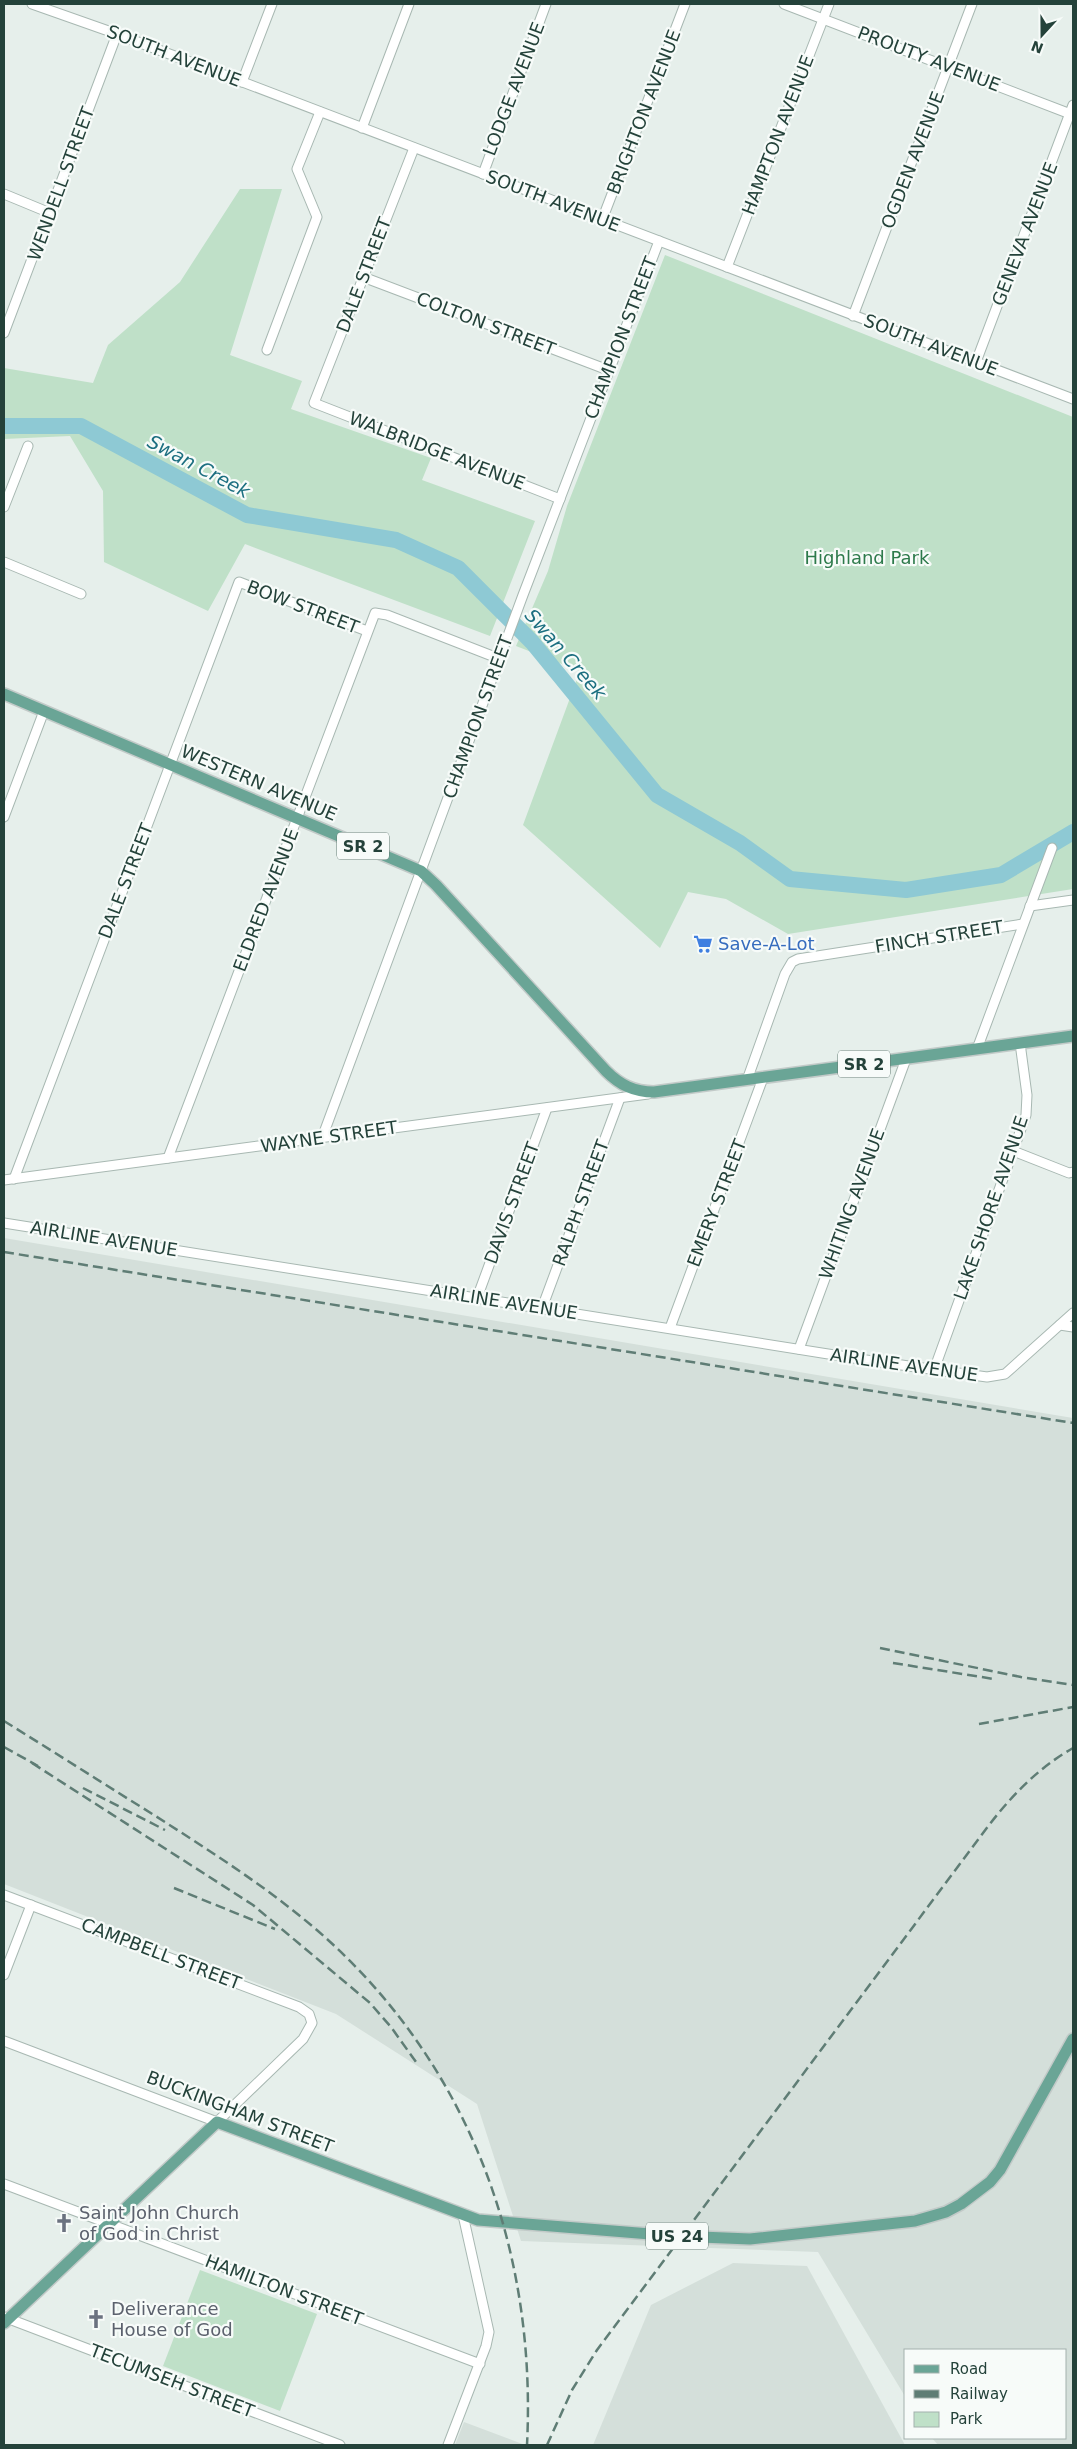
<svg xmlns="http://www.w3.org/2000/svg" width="1077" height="2449" viewBox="0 0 1077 2449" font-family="'DejaVu Sans',sans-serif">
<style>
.built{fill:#d4dfda}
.green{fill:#bfe0c8}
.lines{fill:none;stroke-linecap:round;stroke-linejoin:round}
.river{stroke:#8ec9d4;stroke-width:16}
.minor-casing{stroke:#a8b8b2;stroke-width:11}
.major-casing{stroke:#c2cac8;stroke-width:14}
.minor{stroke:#fff;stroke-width:9}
.major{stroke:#6aa596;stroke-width:11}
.rail{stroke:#5f7d75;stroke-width:2.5;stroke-dasharray:10 5;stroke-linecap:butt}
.labels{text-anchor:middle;stroke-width:4.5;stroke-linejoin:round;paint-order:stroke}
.shield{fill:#f7fbf9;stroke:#637a73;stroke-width:1}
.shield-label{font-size:16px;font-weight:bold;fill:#24423a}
.street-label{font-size:18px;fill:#24423a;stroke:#f7fbf9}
.park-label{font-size:18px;fill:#2d7a4b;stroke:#f7fbf9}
.shop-label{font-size:18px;fill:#366cbe;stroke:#f7fbf9;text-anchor:start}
.worship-label{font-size:18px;fill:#5b616d;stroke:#f7fbf9;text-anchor:start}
.water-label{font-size:19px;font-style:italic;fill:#1c6f80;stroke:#f7fbf9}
</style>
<rect width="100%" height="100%" fill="#e6efeb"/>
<g class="built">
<polygon points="4,1238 1073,1418 1073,2445 938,2445 932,2438 1066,2438 1066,2350 906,2350 906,2398 818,2252 521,2241 477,2104 336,2014 4,1884"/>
<polygon points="733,2263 807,2266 905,2445 593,2445 651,2305"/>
<polygon points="464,2422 525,2445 455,2445"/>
</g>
<g class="green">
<polygon points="240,189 282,189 230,355 302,381 291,409 431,458 422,480 535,521 490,636 245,544 208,611 104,562 103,491 70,436 4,439 4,368 93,383 108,345 180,282"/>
<polygon points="665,255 1073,417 1073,889 788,934 726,899 688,892 660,948 523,825 580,671 516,646 548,571 567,506"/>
<polygon points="200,2270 317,2314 280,2411 163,2366"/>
</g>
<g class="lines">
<polyline class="river" points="4,426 81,426 247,515 396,540 458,568 532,642 657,795 740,843 790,879 906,890 1001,875 1073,832"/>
<g class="minor-casing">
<g id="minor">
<polyline points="32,4 117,34 1073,399"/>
<polyline points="784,4 1073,115"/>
<polyline points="242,82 272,4"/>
<polyline points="362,128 409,4"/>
<polyline points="414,148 314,403 560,499"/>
<polyline points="483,174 546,4"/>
<polyline points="4,194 50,213"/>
<polyline points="602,220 685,4"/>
<polyline points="727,267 829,4"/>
<polyline points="363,277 608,370"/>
<polyline points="853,316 972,4"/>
<polyline points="4,333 117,34"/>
<polyline points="267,350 317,217 297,169 320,112"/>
<polyline points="976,362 1073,105"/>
<polyline points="4,507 28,446"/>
<polyline points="4,562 81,594"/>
<polyline points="4,817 44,711"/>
<polyline points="1030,906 1073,900"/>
<polyline points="977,1049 1052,848"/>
<polyline points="747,1080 785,974 792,962 798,959 1023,924"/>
<polyline points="322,1138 523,595 659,241"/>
<polyline points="1013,1151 1069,1173 1073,1172"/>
<polyline points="168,1158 375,613 387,615 500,659"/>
<polyline points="14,1179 239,582 367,631"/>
<polyline points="4,1180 648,1094"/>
<polyline points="4,1223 866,1360 987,1377 1005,1374 1073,1313"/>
<polyline points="477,1298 547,1108"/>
<polyline points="542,1308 620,1098"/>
<polyline points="1060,1325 1073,1327"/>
<polyline points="670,1328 763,1078"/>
<polyline points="799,1349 906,1059"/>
<polyline points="934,1370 1026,1115 1027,1095 1020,1043"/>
<polyline points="4,1895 299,2007 309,2014 312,2023 303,2039 217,2122 4,2041"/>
<polyline points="4,1975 31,1905"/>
<polyline points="4,2184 480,2364"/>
<polyline points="4,2317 340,2445"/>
<polyline points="448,2445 486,2346 489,2332 463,2215"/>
</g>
</g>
<g class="major-casing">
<g id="major">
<path d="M4 694 421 871 436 885 606 1071C620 1085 634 1092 654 1092L1073 1036"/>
<polyline points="4,2323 217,2122 478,2220 675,2236 750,2239 915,2221 946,2212 961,2204 990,2182 1000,2170 1073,2039"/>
</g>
</g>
<use href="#minor" class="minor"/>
<use href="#major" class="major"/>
<g class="rail">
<polyline points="4,1252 1073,1423"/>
<polyline points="880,1648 1021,1677 1073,1685"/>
<polyline points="893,1663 994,1679"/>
<path d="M4 1721C54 1752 104 1784 154 1815 210 1851 267 1887 318 1931 468 2062 537 2248 527 2445"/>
<polyline points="979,1724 1073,1707"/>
<polyline points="4,1747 38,1766"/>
<polyline points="32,1763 253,1905 370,2003 391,2027 416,2062"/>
<polyline points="83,1788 165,1830"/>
<polyline points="174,1888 275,1929"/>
<path d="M547 2445 572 2390 597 2350 986 1829C1011 1796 1038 1768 1073 1748"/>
</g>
</g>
<defs>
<g id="supermarket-bare" transform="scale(1.5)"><path d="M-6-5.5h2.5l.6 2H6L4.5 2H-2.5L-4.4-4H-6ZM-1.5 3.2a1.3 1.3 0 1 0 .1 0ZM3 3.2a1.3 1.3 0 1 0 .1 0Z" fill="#3f7fe0" stroke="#f7fbf9" stroke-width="2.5" paint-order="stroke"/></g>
<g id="church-bare" transform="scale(1.5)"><path d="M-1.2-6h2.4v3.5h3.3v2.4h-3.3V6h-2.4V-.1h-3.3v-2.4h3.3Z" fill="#6b7280" stroke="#f7fbf9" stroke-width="2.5" paint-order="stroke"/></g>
</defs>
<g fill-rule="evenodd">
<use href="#supermarket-bare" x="703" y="944"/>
<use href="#church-bare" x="64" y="2223"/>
<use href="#church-bare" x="96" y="2319"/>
</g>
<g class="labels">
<g class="shield">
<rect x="337" y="832.5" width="52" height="27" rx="4"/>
<rect x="838" y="1050.5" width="52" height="27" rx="4"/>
<rect x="646" y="2222.5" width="62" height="27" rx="4"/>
</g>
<g class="shield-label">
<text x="363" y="852">SR 2</text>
<text x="864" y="1070">SR 2</text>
<text x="677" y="2242">US 24</text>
</g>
<g class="street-label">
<text transform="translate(174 56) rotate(21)" y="6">SOUTH AVENUE</text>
<text transform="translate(929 59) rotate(21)" y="6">PROUTY AVENUE</text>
<text transform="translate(514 89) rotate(-69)" y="6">LODGE AVENUE</text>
<text transform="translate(644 112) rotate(-69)" y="6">BRIGHTON AVENUE</text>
<text transform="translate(778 135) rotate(-69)" y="6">HAMPTON AVENUE</text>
<text transform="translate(913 160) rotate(-69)" y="6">OGDEN AVENUE</text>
<text transform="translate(61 184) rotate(-70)" y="6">WENDELL STREET</text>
<text transform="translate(553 201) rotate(21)" y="6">SOUTH AVENUE</text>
<text transform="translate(1025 234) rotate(-69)" y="6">GENEVA AVENUE</text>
<text transform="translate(364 275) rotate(-69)" y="6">DALE STREET</text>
<text transform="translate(486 324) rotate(21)" y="6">COLTON STREET</text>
<text transform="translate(621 338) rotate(-69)" y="6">CHAMPION STREET</text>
<text transform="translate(931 345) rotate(21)" y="6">SOUTH AVENUE</text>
<text transform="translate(437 451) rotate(21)" y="6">WALBRIDGE AVENUE</text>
<text transform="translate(303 607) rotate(21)" y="6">BOW STREET</text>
<text transform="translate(478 717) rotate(-70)" y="6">CHAMPION STREET</text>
<text transform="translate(259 783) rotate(23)" y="6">WESTERN AVENUE</text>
<text transform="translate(126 881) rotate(-69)" y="6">DALE STREET</text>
<text transform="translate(266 900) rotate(-69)" y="6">ELDRED AVENUE</text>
<text transform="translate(939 937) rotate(-9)" y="6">FINCH STREET</text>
<text transform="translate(329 1137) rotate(-8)" y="6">WAYNE STREET</text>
<text transform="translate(512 1203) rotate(-70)" y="6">DAVIS STREET</text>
<text transform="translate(581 1203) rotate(-70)" y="6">RALPH STREET</text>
<text transform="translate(717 1203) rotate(-69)" y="6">EMERY STREET</text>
<text transform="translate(852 1204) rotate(-70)" y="6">WHITING AVENUE</text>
<text transform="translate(991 1208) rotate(-71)" y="6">LAKE SHORE AVENUE</text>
<text transform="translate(104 1239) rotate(9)" y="6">AIRLINE AVENUE</text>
<text transform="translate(504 1302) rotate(9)" y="6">AIRLINE AVENUE</text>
<text transform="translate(904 1365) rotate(8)" y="6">AIRLINE AVENUE</text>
<text transform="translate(161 1954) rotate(21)" y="6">CAMPBELL STREET</text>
<text transform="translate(240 2112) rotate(21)" y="6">BUCKINGHAM STREET</text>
<text transform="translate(284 2290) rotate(21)" y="6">HAMILTON STREET</text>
<text transform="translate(172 2381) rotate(21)" y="6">TECUMSEH STREET</text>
</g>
<g class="park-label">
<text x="867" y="564">Highland Park</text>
</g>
<g class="shop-label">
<text x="718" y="950">Save-A-Lot</text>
</g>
<g class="worship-label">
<text x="79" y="2219">Saint John Church<tspan x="79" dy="21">of God in Christ</tspan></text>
<text x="111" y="2315">Deliverance<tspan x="111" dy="21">House of God</tspan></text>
</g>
<g class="water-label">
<text transform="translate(199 466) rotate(28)" y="7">Swan Creek</text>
<text transform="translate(566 654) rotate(49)" y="7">Swan Creek</text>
</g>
</g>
<rect width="1077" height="2449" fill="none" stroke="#24423a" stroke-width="10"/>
<rect x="904" y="2349" width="162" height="90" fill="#f7fbf9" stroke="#a3b1ad"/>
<rect x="914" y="2365" width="25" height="8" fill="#6aa596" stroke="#a3b1ad"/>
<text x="950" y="2374" font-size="15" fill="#24423a">Road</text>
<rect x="914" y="2390" width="25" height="8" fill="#5f7d75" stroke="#a3b1ad"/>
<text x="950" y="2399" font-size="15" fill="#24423a">Railway</text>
<rect x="914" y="2412" width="25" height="15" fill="#bfe0c8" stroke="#a3b1ad"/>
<text x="950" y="2424" font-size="15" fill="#24423a">Park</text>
<g transform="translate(1042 35) rotate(201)" stroke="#f7fbf9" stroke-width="4" paint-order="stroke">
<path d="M0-4L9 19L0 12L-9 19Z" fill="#24423a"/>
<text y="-8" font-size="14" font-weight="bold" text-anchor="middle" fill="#24423a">N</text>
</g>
</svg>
